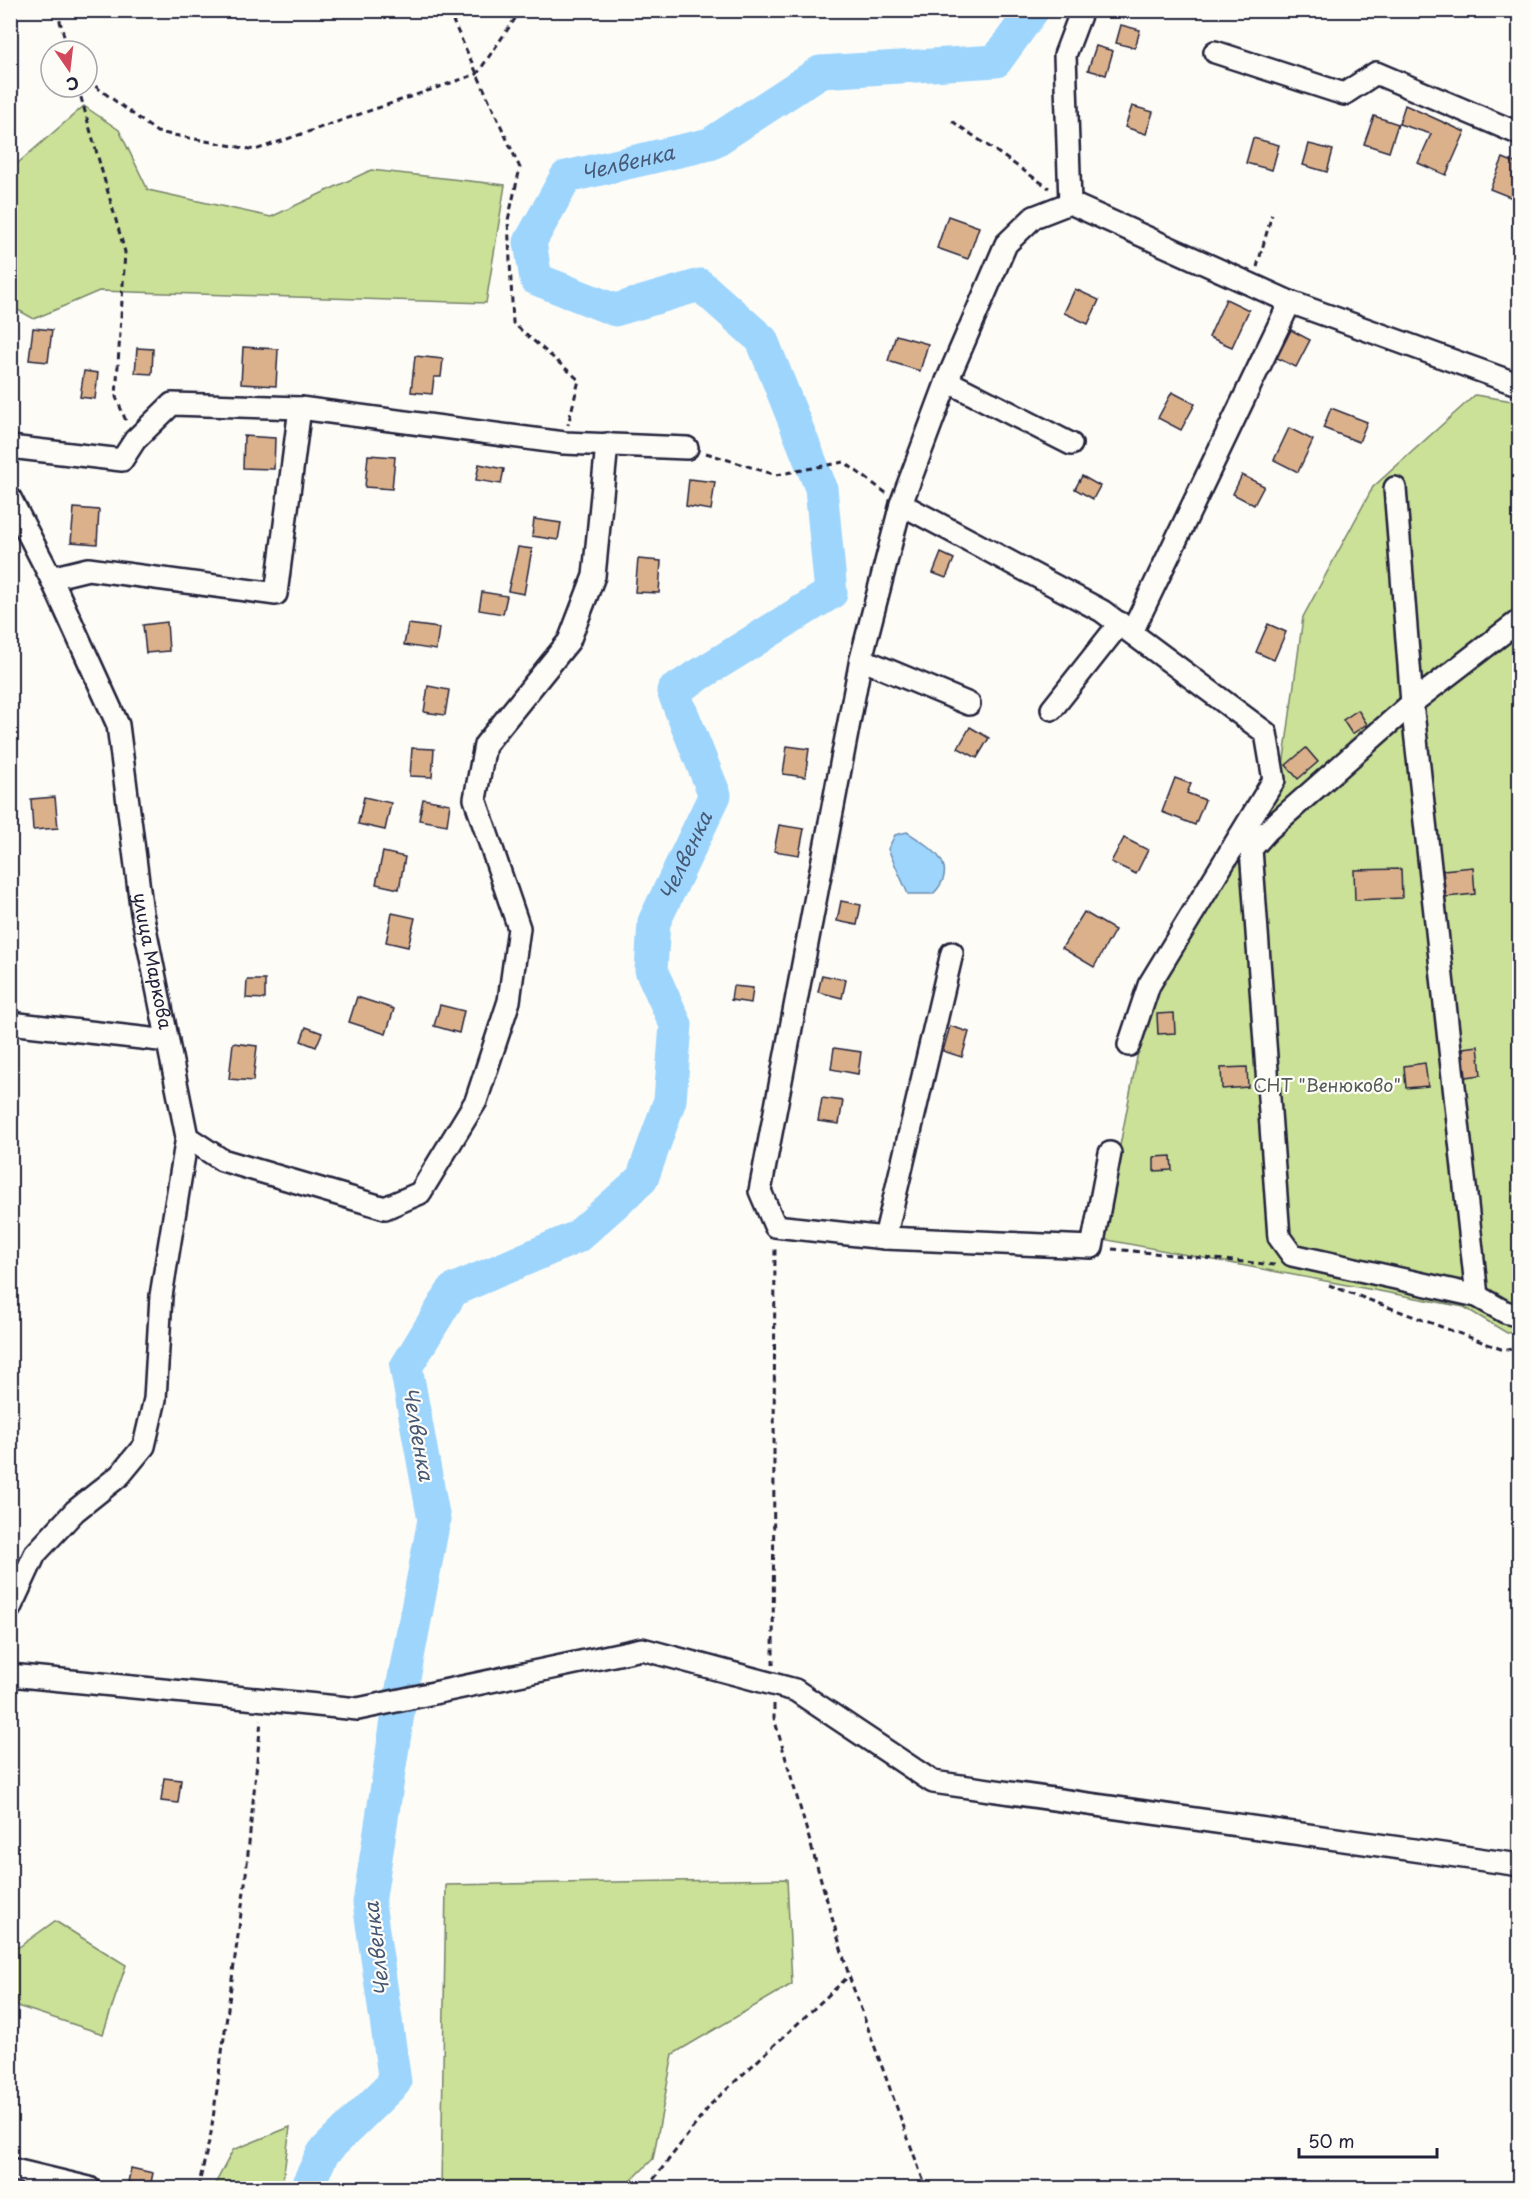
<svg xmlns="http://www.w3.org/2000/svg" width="1530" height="2199" viewBox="0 0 1530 2199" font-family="'Playpen Sans',sans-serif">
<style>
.green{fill:#cae197;stroke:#768269;stroke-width:1.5}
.water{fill:#9dd5fd;stroke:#6c8daf;stroke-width:1.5}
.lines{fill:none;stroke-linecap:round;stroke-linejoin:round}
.river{stroke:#9dd5fd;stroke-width:33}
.building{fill:#dbb18c;stroke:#22223b;stroke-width:1.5}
.minor-casing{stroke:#22223b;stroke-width:26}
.path{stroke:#22223b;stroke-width:3;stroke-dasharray:6 4.5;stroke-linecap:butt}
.minor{stroke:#fdfcf7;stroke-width:21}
.labels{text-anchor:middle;stroke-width:4.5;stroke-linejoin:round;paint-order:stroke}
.street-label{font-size:18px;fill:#22223b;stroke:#fdfcf7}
.park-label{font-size:18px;fill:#545b57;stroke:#fdfcf7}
.water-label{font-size:20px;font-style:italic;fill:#475875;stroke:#fdfcf7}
</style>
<rect width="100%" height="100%" fill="#fdfcf7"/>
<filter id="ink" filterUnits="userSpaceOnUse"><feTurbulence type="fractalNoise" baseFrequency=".0167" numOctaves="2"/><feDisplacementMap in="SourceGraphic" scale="12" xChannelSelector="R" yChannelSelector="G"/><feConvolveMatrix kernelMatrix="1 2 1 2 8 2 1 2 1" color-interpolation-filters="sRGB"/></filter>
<g filter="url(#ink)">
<g class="green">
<polygon points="84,106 119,130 148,190 271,217 371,170 505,185 486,303 99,291 34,319 11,306 11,169"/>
<polygon points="1475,395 1519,402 1519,1332 1507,1333 1464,1307 1102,1239 1148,1000 1282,774 1303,617 1373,487"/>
<polygon points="787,1879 792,1984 673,2054 653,2159 624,2188 441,2188 446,1885"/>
<polygon points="55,1921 126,1965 103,2034 11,2004 11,1946 19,1947"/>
<polygon points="290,2127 282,2188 213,2188 233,2150"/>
</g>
<path class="water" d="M907 832C930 847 962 865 933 894H908L888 849 895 835Z"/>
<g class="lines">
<path class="river" id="s1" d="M306 2188 323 2153 395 2082 369 1903 401 1694 434 1520 406 1367 453 1290 577 1237 642 1179 670 1100 676 1025 651 970 654 922 715 795 673 691 831 593 821 488 762 340 700 285 615 310 536 279 530 242 566 177 710 144 820 72 996 61 1033 10"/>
</g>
<g class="building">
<polygon points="1121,25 1140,30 1135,48 1116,43"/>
<polygon points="1096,46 1113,51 1106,75 1088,70"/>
<polygon points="1405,105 1465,132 1446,175 1418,163 1431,134 1399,124"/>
<polygon points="1132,106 1153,112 1146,134 1125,127"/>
<polygon points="1374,116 1398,124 1389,152 1364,144"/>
<polygon points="1253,138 1279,145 1272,170 1246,163"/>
<polygon points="1309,144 1333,150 1327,172 1303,165"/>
<polygon points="1503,158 1520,165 1520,201 1490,189"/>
<polygon points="948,216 979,227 968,259 937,248"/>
<polygon points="1075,289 1099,300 1088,324 1064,313"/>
<polygon points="1226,299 1249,310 1232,347 1209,337"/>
<polygon points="33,328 52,330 48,362 29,360"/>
<polygon points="1291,330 1310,340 1296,367 1277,358"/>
<polygon points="896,335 928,344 920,371 888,361"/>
<polygon points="243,347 278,349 276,386 241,384"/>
<polygon points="137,348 153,349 152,374 135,373"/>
<polygon points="415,356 443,359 441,377 434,377 432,394 411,392"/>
<polygon points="84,371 98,373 95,399 80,397"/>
<polygon points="1172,392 1195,404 1181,430 1158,418"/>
<polygon points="1331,408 1367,422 1359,442 1323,428"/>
<polygon points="1289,428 1313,440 1298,472 1274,460"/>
<polygon points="244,436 275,438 274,469 243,468"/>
<polygon points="368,455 395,457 392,489 365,487"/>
<polygon points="479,464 504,469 501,484 476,480"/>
<polygon points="1242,475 1264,486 1254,505 1233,494"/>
<polygon points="1082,476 1100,486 1093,499 1075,489"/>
<polygon points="689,479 715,482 711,510 686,506"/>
<polygon points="74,508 99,510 97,544 71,542"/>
<polygon points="534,519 561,523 558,540 532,536"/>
<polygon points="518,547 532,549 524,594 508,591"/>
<polygon points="941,553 954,559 946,578 933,573"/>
<polygon points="638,559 661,561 659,593 635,592"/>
<polygon points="482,592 507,596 503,614 479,610"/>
<polygon points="167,622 169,651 146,653 143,625"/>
<polygon points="408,624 439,628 436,650 404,645"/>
<polygon points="1268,624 1286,632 1274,660 1256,652"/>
<polygon points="428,686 449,690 445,715 424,712"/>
<polygon points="1358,710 1367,724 1352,734 1343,720"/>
<polygon points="970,727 989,738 977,758 958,748"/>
<polygon points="787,746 809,749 805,777 783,774"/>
<polygon points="412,748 434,749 432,777 410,776"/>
<polygon points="1306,748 1318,762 1298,779 1286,765"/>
<polygon points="1175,778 1191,784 1187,793 1205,800 1195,825 1162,812"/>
<polygon points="55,797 58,828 33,830 31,799"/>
<polygon points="364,797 391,803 385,830 358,824"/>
<polygon points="423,799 450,804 447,825 419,820"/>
<polygon points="779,825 804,829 799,855 774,851"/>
<polygon points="1124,838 1148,850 1136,874 1111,862"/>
<polygon points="383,852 405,857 399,889 376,884"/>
<polygon points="1473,867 1475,894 1446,897 1443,870"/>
<polygon points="1401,869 1402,898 1355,900 1354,870"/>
<polygon points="841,901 861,905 857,925 837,921"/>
<polygon points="1084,912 1115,930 1094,967 1062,948"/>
<polygon points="392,913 415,918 408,947 386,942"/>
<polygon points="822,975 846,980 842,998 818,992"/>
<polygon points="247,980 265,980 265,999 246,998"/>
<polygon points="733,986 753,988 751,1003 731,1000"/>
<polygon points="357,997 394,1009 386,1034 349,1022"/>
<polygon points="440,1005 464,1011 459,1033 434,1026"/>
<polygon points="1174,1013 1175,1033 1158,1034 1157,1014"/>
<polygon points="950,1026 969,1032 962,1057 943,1051"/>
<polygon points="306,1027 322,1033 316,1047 301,1041"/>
<polygon points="233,1043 257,1046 253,1081 229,1079"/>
<polygon points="1478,1046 1481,1075 1466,1077 1463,1048"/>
<polygon points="834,1048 861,1052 858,1074 831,1069"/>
<polygon points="1425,1063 1428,1086 1406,1088 1404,1066"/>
<polygon points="1247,1067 1248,1087 1222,1089 1221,1068"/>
<polygon points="822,1098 843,1101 839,1124 818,1121"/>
<polygon points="1171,1156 1172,1170 1154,1171 1154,1157"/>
<polygon points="164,1778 181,1780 178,1803 161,1801"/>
<polygon points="131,2168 153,2173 150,2187 128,2182"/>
</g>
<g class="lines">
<g class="minor-casing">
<g id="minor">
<polyline points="1215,52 1344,94 1376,73 1520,134"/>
<polyline points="1070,203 1065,55 1082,10"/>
<polyline points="947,381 1071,444"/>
<polyline points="10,447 122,460 135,440 172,404 300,408 564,443 687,448"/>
<polyline points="1395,488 1412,703 1477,1296"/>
<path id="s2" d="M10 498 51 578 118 725 142 913 187 1137 161 1296 155 1399 144 1446 120 1475 75 1511 35 1554 10 1608"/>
<polyline points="901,504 1102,611 1266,733 1274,780 1149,985 1129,1045"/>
<polyline points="51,578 88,569 276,594 300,408"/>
<polyline points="1520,620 1412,703 1267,831 1251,849 1279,1237 1292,1255 1477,1296 1505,1312 1520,1316"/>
<polyline points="1132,632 1290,302"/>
<polyline points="861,659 969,704"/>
<polyline points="1052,709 1120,623"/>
<polyline points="10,1023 168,1041"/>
<polyline points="187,1137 222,1160 385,1208 420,1193 476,1101 509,1001 519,928 475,799 485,745 569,641 594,576 607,444"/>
<polyline points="1110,1153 1092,1247 885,1238 775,1226 760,1191 861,659 901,504 947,381 1006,244 1034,217 1070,203 1290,302 1520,385"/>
<polyline points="885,1238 952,953"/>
<polyline points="10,1675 358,1709 642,1649 795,1690 933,1782 1520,1865"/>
<polyline points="10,2169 89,2188"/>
</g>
</g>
<g class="path">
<polyline points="57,10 68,51"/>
<polyline points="448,10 520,168 508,220 513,323 579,380 568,425"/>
<polyline points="87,80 157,132 255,150 477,74 521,10"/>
<polyline points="78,87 125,252 116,397 126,421"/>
<polyline points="952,121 1049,188"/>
<polyline points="1257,267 1272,214"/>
<polyline points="706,453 776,475 844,462 886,493"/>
<polyline points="1112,1249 1275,1265"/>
<polyline points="1329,1285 1501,1349 1520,1349"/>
<polyline points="773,1665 775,1245"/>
<polyline points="774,1704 774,1718 849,1976 926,2188"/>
<polyline points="198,2188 211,2133 245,1884 261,1720"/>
<polyline points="647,2188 712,2103 849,1976"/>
</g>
<use href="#minor" class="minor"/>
</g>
</g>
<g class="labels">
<g class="street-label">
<text dy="6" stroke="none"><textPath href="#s2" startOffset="490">улица Маркова</textPath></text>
</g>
<g class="park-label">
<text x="1327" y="1092">СНТ "Венюково"</text>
</g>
<g class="water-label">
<text dy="7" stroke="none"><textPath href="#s1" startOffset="2580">Челвенка</textPath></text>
<text dy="7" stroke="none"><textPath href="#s1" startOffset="1518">Челвенка</textPath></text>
<text transform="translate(418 1434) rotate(80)" y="7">Челвенка</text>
<text transform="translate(377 1949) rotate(-97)" y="7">Челвенка</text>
</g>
</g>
<rect width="1530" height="2199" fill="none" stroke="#fdfcf7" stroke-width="36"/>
<rect x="18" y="18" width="1494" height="2163" fill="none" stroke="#22223b" stroke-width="2" filter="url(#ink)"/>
<g transform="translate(69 69) rotate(166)"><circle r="28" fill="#fdfcf7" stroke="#a5a5ac" stroke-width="1.5"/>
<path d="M0-4.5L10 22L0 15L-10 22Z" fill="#d1495b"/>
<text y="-9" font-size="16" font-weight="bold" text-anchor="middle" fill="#22223b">С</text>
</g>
<path d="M1299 2148v9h138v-9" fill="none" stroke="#22223b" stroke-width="3"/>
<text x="1308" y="2148" font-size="18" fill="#22223b" stroke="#fdfcf7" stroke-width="4.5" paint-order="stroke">50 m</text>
</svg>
